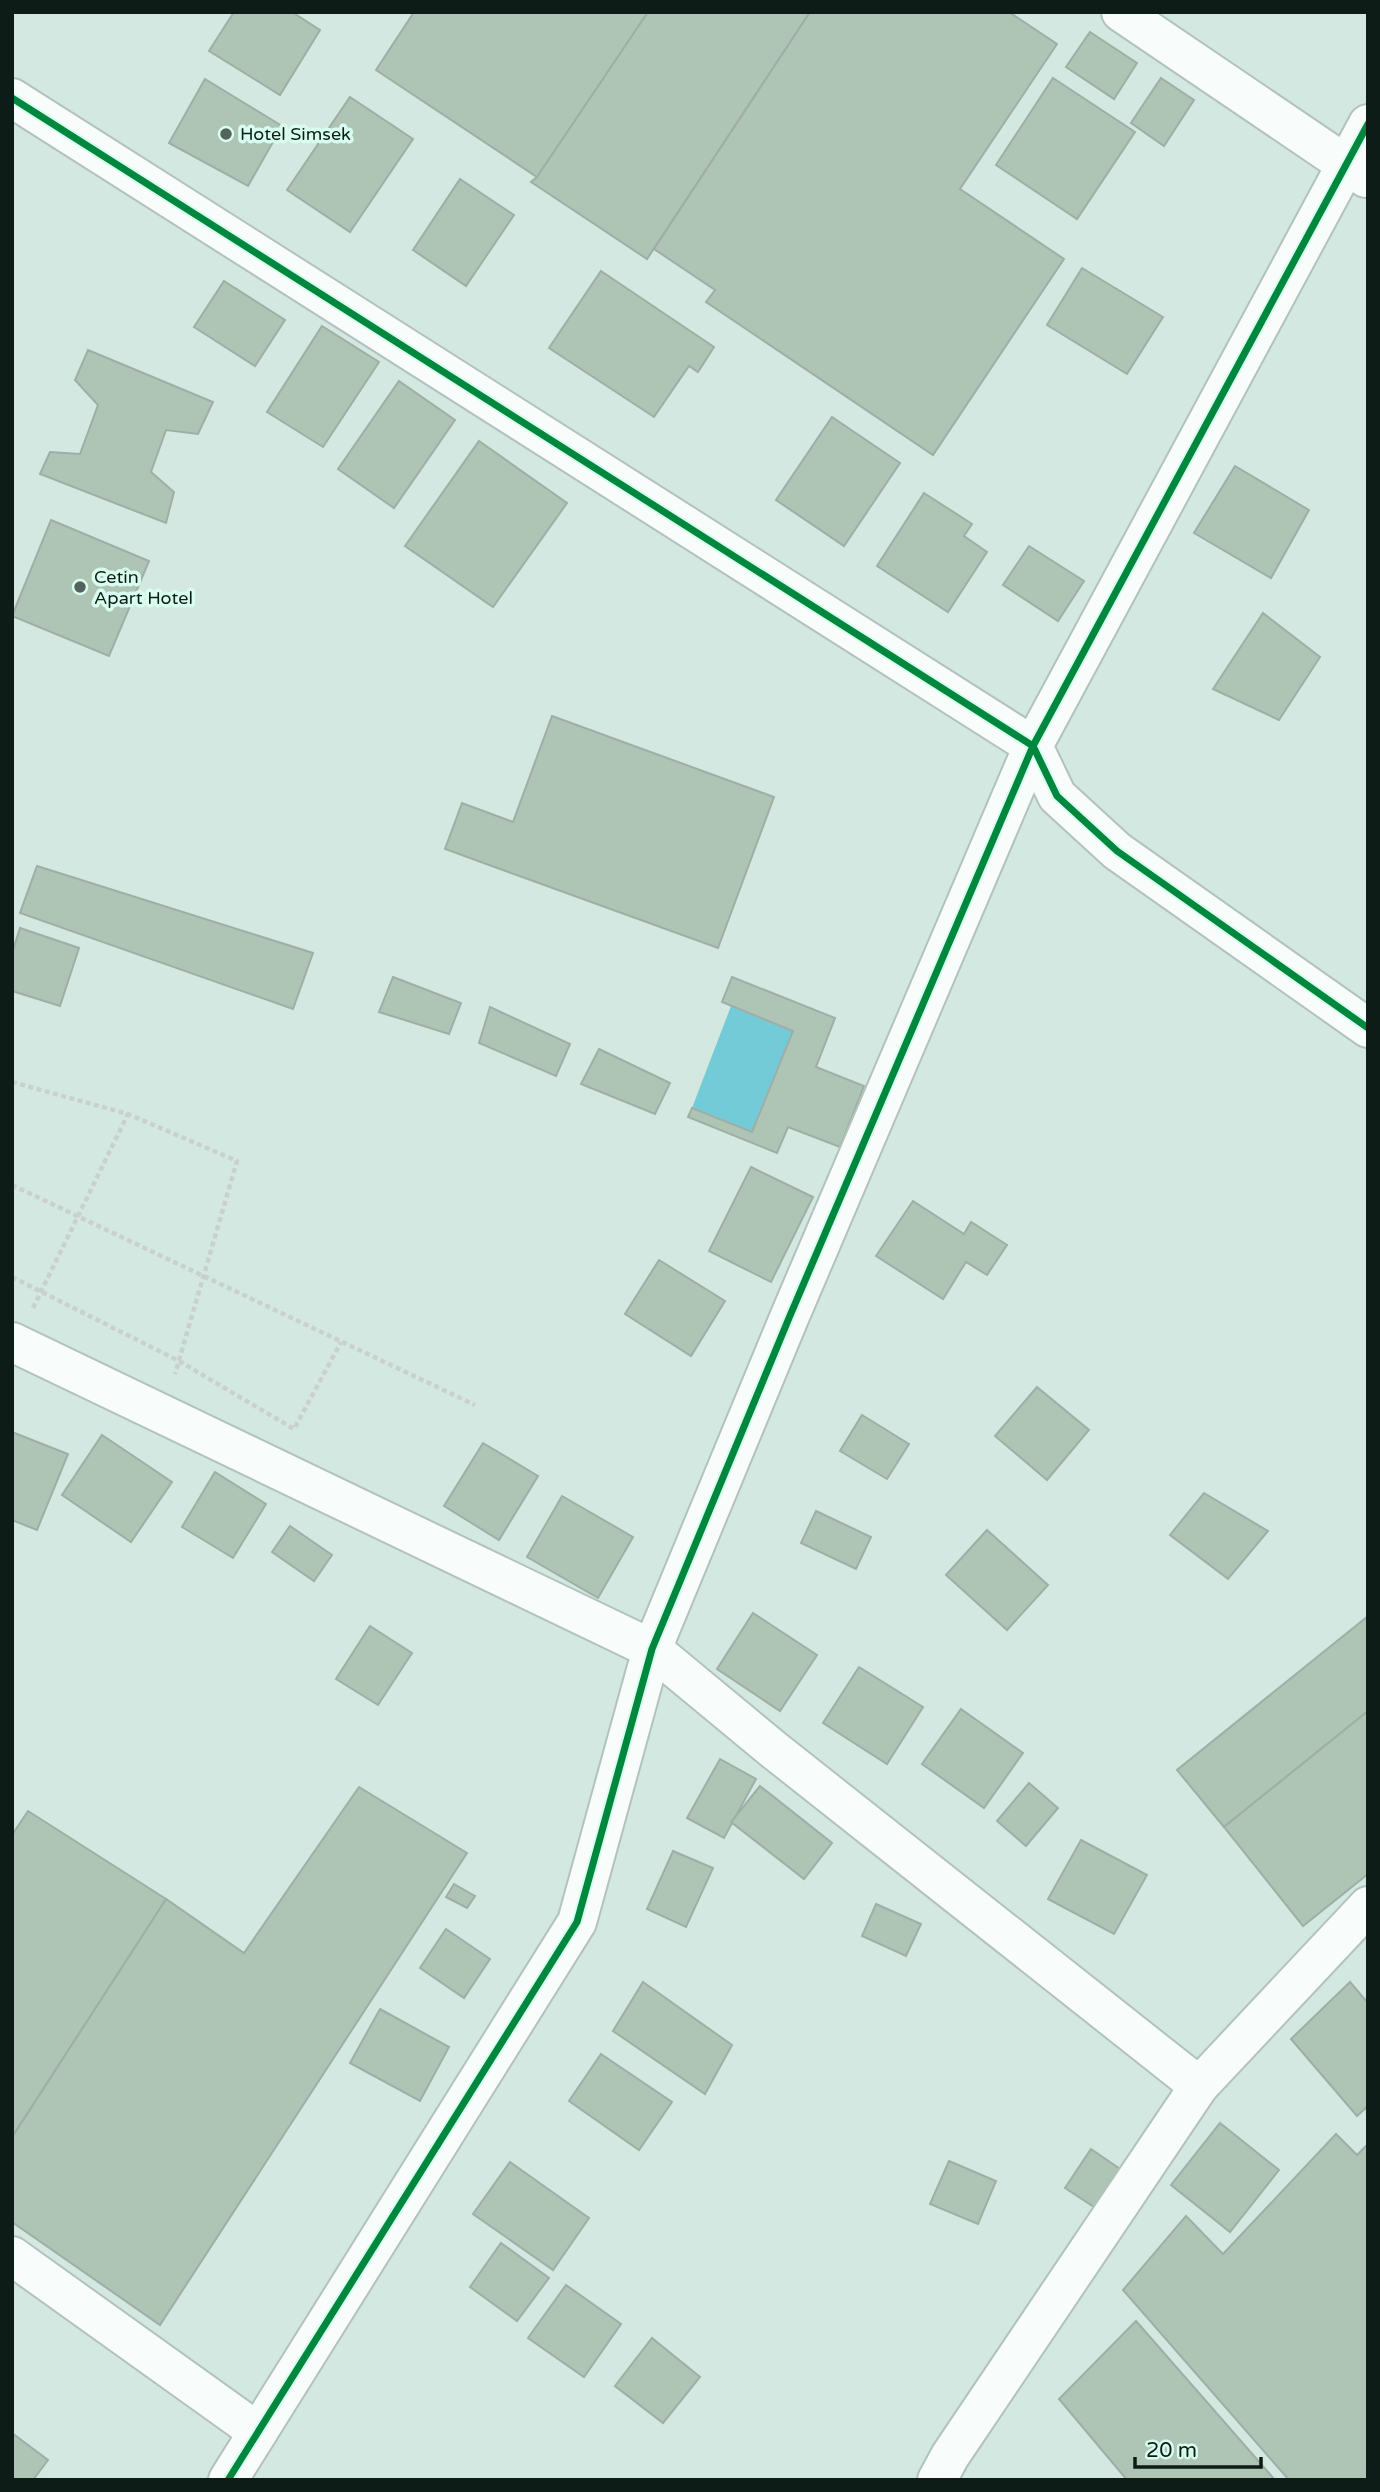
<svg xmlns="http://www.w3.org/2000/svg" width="1380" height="2492" viewBox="0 0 1380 2492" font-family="'Varela Round',sans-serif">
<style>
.water{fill:#74cbd8}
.building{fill:#aec4b5;stroke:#9faea6;stroke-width:2}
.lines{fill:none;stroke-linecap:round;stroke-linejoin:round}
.street-casing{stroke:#b2c2bc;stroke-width:42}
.path{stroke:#cad0cd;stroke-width:4.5;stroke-dasharray:5 3.5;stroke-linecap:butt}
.street{stroke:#f8fcfa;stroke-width:38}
.cycleway-casing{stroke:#d8feef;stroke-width:11}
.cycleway{stroke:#00873e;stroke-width:7}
.poi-dot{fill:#53635d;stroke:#d8feef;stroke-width:2.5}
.labels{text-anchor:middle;stroke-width:7;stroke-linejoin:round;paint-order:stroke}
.poi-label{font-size:18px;fill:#0e1c17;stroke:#d8feef;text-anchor:start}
</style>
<rect width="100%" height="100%" fill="#d3e8e0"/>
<polygon class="water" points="731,1006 793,1031 752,1132 692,1108"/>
<g class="building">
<polygon points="234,12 292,12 320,30 280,95 209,51"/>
<polygon points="414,12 648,12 537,177 376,70"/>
<polygon points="648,12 810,12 647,259 531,182 537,177"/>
<polygon points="810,12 1009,12 1057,44 960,189 1064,259 933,455 706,302 715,290 654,249"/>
<polygon points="1090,32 1137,63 1114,99 1066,67"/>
<polygon points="1053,78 1135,132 1077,219 996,165"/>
<polygon points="1161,78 1194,100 1164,146 1131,123"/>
<polygon points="205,79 282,126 248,186 169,143"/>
<polygon points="350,97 413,139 350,232 287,190"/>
<polygon points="460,179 514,215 466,286 413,250"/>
<polygon points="1082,268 1163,317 1127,374 1047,325"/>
<polygon points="601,271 714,347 698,372 689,366 654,417 549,348"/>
<polygon points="224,281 285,320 255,366 194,327"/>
<polygon points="322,326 379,362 323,447 267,412"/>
<polygon points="88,350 213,402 198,434 166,430 151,472 174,492 166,523 40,474 50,452 80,454 98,405 75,380"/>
<polygon points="399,381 455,420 394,508 338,469"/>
<polygon points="832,417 900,463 844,546 776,500"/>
<polygon points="479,441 567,503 493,607 405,546"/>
<polygon points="1235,466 1309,510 1271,578 1194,533"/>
<polygon points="924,493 972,524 964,536 987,552 948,612 877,566"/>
<polygon points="51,520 149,561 109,656 12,616"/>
<polygon points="1029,546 1084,581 1058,621 1003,585"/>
<polygon points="1263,613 1320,657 1279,720 1213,689"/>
<polygon points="552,716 774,797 718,948 445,849 462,803 513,822"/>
<polygon points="37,866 313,953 293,1009 20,913"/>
<polygon points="20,928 79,948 60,1006 12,991 12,953"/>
<polygon points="393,977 461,1003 449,1034 379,1012"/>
<polygon points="732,977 835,1018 816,1067 864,1086 840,1147 788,1127 777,1153 688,1117 692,1108 752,1132 793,1031 722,1002"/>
<polygon points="490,1007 570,1044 556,1076 479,1043"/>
<polygon points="599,1049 670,1083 655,1114 581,1084"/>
<polygon points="751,1167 813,1197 771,1282 709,1251"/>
<polygon points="913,1201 964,1234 971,1222 1007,1245 987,1275 966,1262 943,1299 876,1256"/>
<polygon points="659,1260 725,1301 691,1356 625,1314"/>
<polygon points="1037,1387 1089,1430 1047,1480 995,1436"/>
<polygon points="862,1415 909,1444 887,1479 840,1451"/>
<polygon points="12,1432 68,1454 37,1530 12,1520"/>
<polygon points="102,1435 172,1482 131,1542 62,1495"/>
<polygon points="483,1443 538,1476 499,1540 444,1506"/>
<polygon points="215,1472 266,1504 233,1558 182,1527"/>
<polygon points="1204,1493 1268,1531 1228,1579 1170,1535"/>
<polygon points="562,1496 633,1537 598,1598 527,1557"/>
<polygon points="816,1511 871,1537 856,1569 801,1543"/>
<polygon points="290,1526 332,1555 314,1581 272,1552"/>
<polygon points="987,1530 1048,1585 1007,1630 946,1575"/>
<polygon points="753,1613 817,1655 780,1711 717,1669"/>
<polygon points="1368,1616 1368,1711 1224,1827 1177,1770"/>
<polygon points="370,1626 412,1653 378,1705 336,1679"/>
<polygon points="859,1667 923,1707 887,1764 823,1723"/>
<polygon points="961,1709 1023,1753 984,1808 922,1764"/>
<polygon points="1368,1711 1368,1874 1303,1926 1224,1827"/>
<polygon points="720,1759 756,1779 724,1838 687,1818"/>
<polygon points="1029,1783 1058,1808 1026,1846 997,1821"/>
<polygon points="760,1786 832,1843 804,1879 731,1822"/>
<polygon points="359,1787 467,1853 160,2325 12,2222 12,2137 166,1899 244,1953"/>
<polygon points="28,1811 166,1899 12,2137 12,1835"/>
<polygon points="1081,1840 1147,1875 1114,1934 1048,1899"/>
<polygon points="673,1851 713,1868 686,1927 647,1909"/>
<polygon points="454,1884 475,1896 467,1908 446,1897"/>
<polygon points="876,1904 921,1924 906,1956 862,1936"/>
<polygon points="446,1929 490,1959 464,1998 420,1968"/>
<polygon points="643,1982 732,2045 705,2094 613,2031"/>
<polygon points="1350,1982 1368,2003 1368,2106 1357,2116 1291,2039"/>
<polygon points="380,2009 449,2047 420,2101 350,2063"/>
<polygon points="601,2054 672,2102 639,2150 569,2101"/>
<polygon points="1220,2123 1279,2170 1230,2232 1171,2185"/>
<polygon points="1336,2134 1357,2155 1368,2144 1368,2480 1289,2480 1123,2290 1186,2216 1223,2254"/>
<polygon points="1091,2149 1126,2173 1100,2211 1065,2188"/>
<polygon points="949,2161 996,2181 978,2224 930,2204"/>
<polygon points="510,2162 589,2218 553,2270 473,2214"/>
<polygon points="501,2243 549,2278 517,2321 470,2287"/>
<polygon points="566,2285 621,2324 584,2377 528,2338"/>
<polygon points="1136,2321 1275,2480 1127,2480 1059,2399"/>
<polygon points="652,2338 700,2377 663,2423 615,2386"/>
<polygon points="12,2433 48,2460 33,2480 12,2480"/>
</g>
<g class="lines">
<g class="street-casing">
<g id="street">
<polyline points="1121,12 1366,178"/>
<polyline points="12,98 1033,746 1057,796 1117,851 1368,1028"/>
<polyline points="12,1342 652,1649 774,1750 1199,2086"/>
<polyline points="12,2256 258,2432"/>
<polyline points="228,2480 577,1922 652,1649 789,1318 1033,746 1368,124"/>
<polyline points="937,2480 950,2456 1199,2086 1368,1906"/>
</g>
</g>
<g class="path">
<polyline points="12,1082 128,1114 237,1161 175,1374"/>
<polyline points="12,1185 475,1405"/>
<polyline points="12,1277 179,1361 294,1429 341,1342"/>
<polyline points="33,1308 128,1114"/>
</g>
<use href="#street" class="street"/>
<g class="cycleway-casing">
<g id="cycleway">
<polyline points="12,98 1033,746 1057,796 1117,851 1368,1028"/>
<polyline points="228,2480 577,1922 652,1649 789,1318 1033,746 1368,124"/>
</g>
</g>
<use href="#cycleway" class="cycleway"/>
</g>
<g class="poi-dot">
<circle cx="226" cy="134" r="7"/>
<circle cx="80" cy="587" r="7"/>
</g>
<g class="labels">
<g class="poi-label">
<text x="240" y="140">Hotel Simsek</text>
<text x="94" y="583">Cetin<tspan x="94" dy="21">Apart Hotel</tspan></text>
</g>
</g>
<rect width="1380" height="2492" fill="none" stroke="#0e1c17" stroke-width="28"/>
<path d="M1135 2457v10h126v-10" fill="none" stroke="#0e1c17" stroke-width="3.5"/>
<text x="1146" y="2457" font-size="21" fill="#0e1c17" stroke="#d8feef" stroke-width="5" paint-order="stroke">20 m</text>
</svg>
